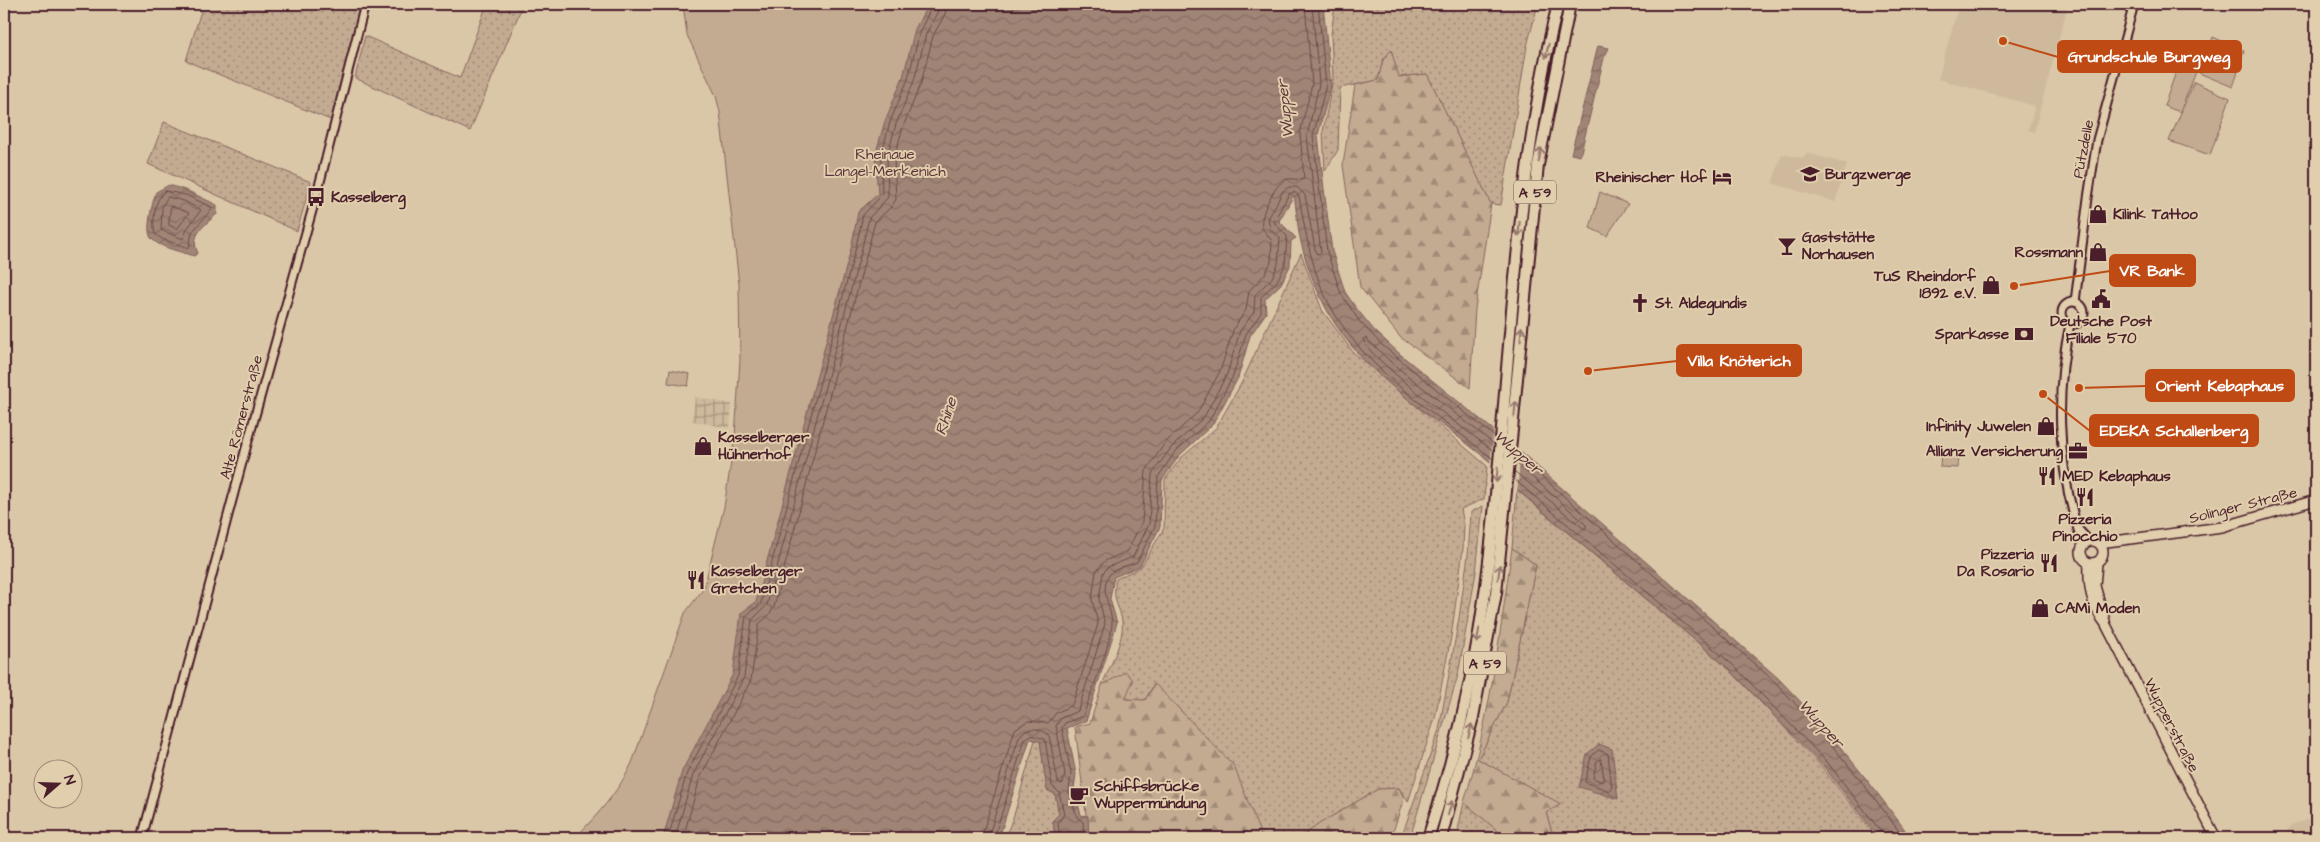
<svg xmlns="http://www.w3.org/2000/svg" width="2320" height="842" viewBox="0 0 2320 842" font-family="'Architects Daughter',sans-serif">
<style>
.built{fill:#ceb99c}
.industrial{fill:url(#industrial-grid)}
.grass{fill:url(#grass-dots);stroke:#86655e}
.forest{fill:url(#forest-firs);stroke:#86655e}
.green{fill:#c3ab92;stroke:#86655e}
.water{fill:url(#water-waves);stroke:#7e5c58}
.pier{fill:#dac7a7}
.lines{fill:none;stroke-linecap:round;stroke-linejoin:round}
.shore{stroke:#6c4849;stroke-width:1}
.minor-casing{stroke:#4a1f2b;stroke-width:11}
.major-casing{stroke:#4a1f2b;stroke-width:12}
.highway-casing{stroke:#4a1f2b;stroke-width:14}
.minor{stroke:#e0ceac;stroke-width:7}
.major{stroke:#e0ceac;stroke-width:9}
.highway{stroke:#e0ceac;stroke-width:10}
.oneway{stroke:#95766c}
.labels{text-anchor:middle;stroke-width:4;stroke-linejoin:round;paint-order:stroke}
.shield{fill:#e0ceac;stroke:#775452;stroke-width:1}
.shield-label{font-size:14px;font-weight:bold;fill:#4a1f2b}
.street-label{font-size:15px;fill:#4a1f2b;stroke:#e0ceac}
.park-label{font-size:15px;fill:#5c343a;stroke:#e0ceac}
.poi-label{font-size:15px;font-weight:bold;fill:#4a1f2b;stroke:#e0ceac;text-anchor:start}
.water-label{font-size:16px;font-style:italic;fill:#5b333a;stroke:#e0ceac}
.leader{fill:none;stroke:#c04a14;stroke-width:2}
.callout-dot{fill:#c04a14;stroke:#e0ceac;stroke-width:2}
.callout{fill:#c04a14;stroke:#c04a14;stroke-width:2}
.callout-label{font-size:16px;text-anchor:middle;font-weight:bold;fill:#fff}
</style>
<defs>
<pattern id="industrial-grid" width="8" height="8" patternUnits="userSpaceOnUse" patternTransform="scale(1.25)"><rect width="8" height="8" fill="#ceb99c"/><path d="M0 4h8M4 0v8" fill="none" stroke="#a9967f"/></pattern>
<pattern id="grass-dots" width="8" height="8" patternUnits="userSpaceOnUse" patternTransform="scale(1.25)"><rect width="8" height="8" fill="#c3ab92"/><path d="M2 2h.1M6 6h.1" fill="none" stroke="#a08b77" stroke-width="1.8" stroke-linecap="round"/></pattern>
<pattern id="forest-firs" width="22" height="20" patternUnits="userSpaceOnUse" patternTransform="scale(1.25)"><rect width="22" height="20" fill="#c3ab92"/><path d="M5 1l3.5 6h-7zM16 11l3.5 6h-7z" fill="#a08b77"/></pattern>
<pattern id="water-waves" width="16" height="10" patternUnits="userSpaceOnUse" patternTransform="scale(1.25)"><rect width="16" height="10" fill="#a08576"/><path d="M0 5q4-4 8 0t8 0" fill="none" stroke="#846c61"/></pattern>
</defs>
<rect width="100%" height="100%" fill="#dac7a7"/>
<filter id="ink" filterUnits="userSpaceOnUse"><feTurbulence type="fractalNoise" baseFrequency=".02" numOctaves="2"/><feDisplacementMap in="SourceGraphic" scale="10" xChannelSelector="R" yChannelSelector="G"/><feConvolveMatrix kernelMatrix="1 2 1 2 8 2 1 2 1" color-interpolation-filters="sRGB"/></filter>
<g filter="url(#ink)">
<g class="built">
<polygon points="1959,4 2068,4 2034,132 2028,130 2035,106 1938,79"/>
<polygon points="1807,153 1847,164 1835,202 1772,183 1782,154 1803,158"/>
<polygon points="2316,817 2316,838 2283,838 2291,825"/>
</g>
<polygon class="industrial" points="695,397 732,404 730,428 692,421"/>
<g class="grass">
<polygon points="203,4 360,4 333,121 186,61"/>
<polygon points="487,4 523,4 470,131 355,78 365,36 460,78"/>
<polygon points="1335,4 1538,4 1527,46 1501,205 1491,204 1427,74 1399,77 1383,60 1378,80 1340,88 1338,150 1325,171 1323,131 1333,79 1331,35"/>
<polygon points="164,122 311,182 297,231 148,164"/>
<path d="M1301 253 1322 310 1353 352 1487 466 1484 499 1461 509 1464 525 1463 549 1451 637 1435 718 1408 802 1399 788 1378 789 1319 824 1300 838H1262L1255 824 1154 684 1145 700 1125 699 1102 685C1109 668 1125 639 1122 621 1118 601 1112 602 1116 579L1141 567 1164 528 1165 479 1181 458 1216 428 1242 382Z"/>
<polygon points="1517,490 1729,669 1821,766 1877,838 1549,838 1553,835 1546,813 1560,804 1478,759 1507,702 1536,565 1512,548"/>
<polygon points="1483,506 1476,572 1458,675 1410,838 1401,838 1439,730 1459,618 1468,555 1471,512"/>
<polygon points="1035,740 1040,741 1047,790 1055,794 1059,814 1053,820 1055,838 1005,838 1014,815"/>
<polygon points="1464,802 1506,838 1467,838 1458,830"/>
</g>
<g class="forest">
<polygon points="1391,50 1399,77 1427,74 1491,204 1475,309 1470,388 1400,337 1360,287 1343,165 1355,85 1378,80 1383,60"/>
<path d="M1512 548 1536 565 1507 702 1478 759 1561 804 1546 813 1553 835 1549 838H1506L1464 802C1490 720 1500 633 1512 548Z"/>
<polygon points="1126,672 1133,680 1125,699 1145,700 1155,684 1234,766 1262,838 1089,838 1075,727 1090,723 1102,685"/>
<polygon points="1399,788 1404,798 1391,838 1300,838 1319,824 1378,789"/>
</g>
<g class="green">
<path d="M683 4H1103L835 838H575C597 815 618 793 632 763L685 613 704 588 724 507 735 437 740 360 739 284 720 112 716 96 687 35Z"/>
<polygon points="2213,37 2244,51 2233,87 2199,73"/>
<polygon points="2178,66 2196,72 2180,112 2164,106"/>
<polygon points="2194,82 2230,98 2210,155 2169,141"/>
<polygon points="1600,192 1628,204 1607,236 1590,228"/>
<polygon points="670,370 690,374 688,386 668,383"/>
<polygon points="1941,451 1959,452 1958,468 1940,467"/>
</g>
<g class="water">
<path d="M928 4H1323L1331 85 1318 135 1324 189 1332 251 1345 292 1356 308 1374 330 1401 355 1523 454 1778 678C1827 728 1870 782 1911 838H1879L1824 767 1730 670 1519 491C1509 481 1499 470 1489 461 1433 415 1364 377 1328 312 1315 288 1304 259 1299 233 1297 220 1296 207 1294 195L1279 221 1296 238 1291 241 1290 266 1281 284 1265 299 1266 313 1250 336 1238 378 1213 424 1179 456 1162 480 1160 527 1140 566 1114 577 1110 599 1117 623 1086 721 1067 728 1076 774 1074 789 1081 815 1088 816 1089 838H1055L1053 820 1059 814 1055 794 1047 790 1040 741 1030 739 999 838H663L682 771 733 674 741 613 756 602 851 249 858 212 878 194 875 156 885 121 903 77 915 29Z"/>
<polygon points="1598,46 1609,48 1604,58 1580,156 1571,154"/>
<path d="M169 185 188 191 217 205V214C205 225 189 235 198 253L194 256C183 252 159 248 151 238 145 229 153 201 156 192Z"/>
<polygon points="1599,744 1612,749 1618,799 1579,787 1587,754"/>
</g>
<polygon class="pier" points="1494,426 1521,449 1517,493 1490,466"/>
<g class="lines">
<g class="shore">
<polyline points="1318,4 1326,85 1313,136 1327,252 1341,294 1360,322 1382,345 1495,437"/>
<path d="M165 191 186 195 213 208 192 232 189 248 162 239 155 234C152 222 154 199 165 191Z"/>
<polygon points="168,197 184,201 201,210 187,229 183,239 161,230 162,207"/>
<polygon points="171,206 189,213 177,229 169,225"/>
<path d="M1494 451C1474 437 1364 355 1363 339L1366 338 1393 364 1494 444"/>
<path d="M1516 454 1775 682C1822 731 1864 783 1904 838"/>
<polyline points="1514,471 1583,528 1586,528 1586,525 1579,518 1515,462"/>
<polyline points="1514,479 1734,666 1828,763 1882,833 1883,838"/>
<polygon points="1599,750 1608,754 1612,788 1610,791 1585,782 1591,757"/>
<polygon points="1601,759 1604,779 1602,782 1593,778 1597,761"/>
<polyline points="668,838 687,773 738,676 746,616 761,603 855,251 863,215 882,195 881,156 890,122 908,79 920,31 933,4"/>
<polyline points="675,838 693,775 744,677 752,620 767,605 861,252 869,218 888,197 887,157 896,124 914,81 926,34 938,11 939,4"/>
<polyline points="683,838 700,778 751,680 759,624 769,615 774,607 875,222 892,206 896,199 894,158 903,127 921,83 933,36 945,14 947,4"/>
<path d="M981 838 1015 729 1028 721 1048 723 1056 713 1072 705 1098 624 1092 599 1096 571 1105 561 1127 551 1142 522 1146 471 1165 443 1198 412 1220 371 1234 328 1246 310 1249 291 1265 274 1271 262 1272 241 1262 228C1259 216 1274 185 1285 180 1291 177 1298 181 1304 179L1300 133 1312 84 1305 4"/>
<path d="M988 838 1019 737 1024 731C1032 727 1042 729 1049 735L1058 782 1061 784 1063 783 1065 774 1056 726 1061 718 1078 711 1105 624 1099 599 1103 573 1108 567 1133 557 1149 524 1152 474 1171 448 1204 417 1227 374 1240 331 1254 312 1255 295 1272 278 1278 264 1280 238 1270 229 1268 219 1283 191 1289 187H1297L1305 195 1315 249 1317 254 1321 253 1307 136 1319 84 1312 4"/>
<polyline points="994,838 1025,739 1031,735 1045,739 1052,786 1059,792 1064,814 1058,823 1060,838"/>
<path d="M1084 838 1083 822 1077 817 1069 791 1071 773 1062 728 1065 723 1083 716C1090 695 1111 644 1112 624 1112 608 1099 591 1109 575 1114 568 1130 565 1137 562L1155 526 1158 477 1175 452 1209 421 1233 376 1246 334 1261 313V297L1277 281 1285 265 1287 236 1276 225 1274 221 1289 194 1294 192 1299 196C1306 235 1312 274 1332 309 1368 373 1437 414 1493 459"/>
</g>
<g class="minor-casing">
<g id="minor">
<circle cx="2073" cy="313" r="11"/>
<polyline points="2075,302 2088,198 2097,140 2134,4"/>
<path d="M2070 324C2056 387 2057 460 2076 523 2079 530 2079 537 2083 545"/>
<polyline points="2078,529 2089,541"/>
<polyline points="142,838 243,459 320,182 365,4"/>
</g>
</g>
<g class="major-casing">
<g id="major">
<circle cx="2092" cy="552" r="11"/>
<polyline points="2099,543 2222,527 2316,500"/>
<path d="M2089 563C2088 586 2091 605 2105 623L2216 838"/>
<polyline points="2097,563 2095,586 2105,621"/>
</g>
</g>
<g class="highway-casing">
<g id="highway">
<path d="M1428 838C1455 756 1475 672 1486 586 1511 392 1510 195 1558 4"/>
<polyline points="1441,838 1473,717 1496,593 1538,165 1570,4"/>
</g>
</g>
<use href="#minor" class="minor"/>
<use href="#major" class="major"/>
<use href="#highway" class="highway"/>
</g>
<defs><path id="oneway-shaft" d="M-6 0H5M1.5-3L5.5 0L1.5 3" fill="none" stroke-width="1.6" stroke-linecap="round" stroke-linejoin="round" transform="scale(1.25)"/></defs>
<g class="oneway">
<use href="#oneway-shaft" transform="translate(1547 51) rotate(103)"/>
<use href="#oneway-shaft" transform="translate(1540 155) rotate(-80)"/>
<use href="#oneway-shaft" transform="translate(1519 229) rotate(95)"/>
<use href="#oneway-shaft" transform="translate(1521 334) rotate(-86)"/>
<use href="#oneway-shaft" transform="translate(1515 409) rotate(-85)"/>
<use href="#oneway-shaft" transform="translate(1497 475) rotate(95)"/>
<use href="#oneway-shaft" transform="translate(1499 572) rotate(-83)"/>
<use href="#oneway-shaft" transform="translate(1478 636) rotate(99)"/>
<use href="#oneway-shaft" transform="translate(1470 731) rotate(-76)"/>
<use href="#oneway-shaft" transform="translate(1450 808) rotate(-74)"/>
</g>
</g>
<defs>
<g id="school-bare" transform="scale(1.5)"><path d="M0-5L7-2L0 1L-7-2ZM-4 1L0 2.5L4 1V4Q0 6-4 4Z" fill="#4a1f2b" stroke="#e0ceac" stroke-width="2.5" paint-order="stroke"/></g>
<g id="hotel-bare" transform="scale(1.5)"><path d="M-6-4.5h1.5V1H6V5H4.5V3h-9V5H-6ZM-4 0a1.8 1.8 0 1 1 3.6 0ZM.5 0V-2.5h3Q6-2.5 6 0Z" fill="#4a1f2b" stroke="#e0ceac" stroke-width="2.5" paint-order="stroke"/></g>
<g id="bus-bare" transform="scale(1.5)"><path d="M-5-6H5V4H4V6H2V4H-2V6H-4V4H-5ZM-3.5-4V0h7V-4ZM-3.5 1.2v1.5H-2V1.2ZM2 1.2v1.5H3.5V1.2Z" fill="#4a1f2b" stroke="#e0ceac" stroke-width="2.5" paint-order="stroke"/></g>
<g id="shop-bare" transform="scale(1.5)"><path d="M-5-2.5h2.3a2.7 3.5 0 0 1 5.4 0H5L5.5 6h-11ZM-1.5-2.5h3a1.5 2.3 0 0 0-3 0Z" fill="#4a1f2b" stroke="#e0ceac" stroke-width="2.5" paint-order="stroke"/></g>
<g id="bar-bare" transform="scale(1.5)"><path d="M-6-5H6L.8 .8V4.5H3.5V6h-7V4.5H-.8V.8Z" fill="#4a1f2b" stroke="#e0ceac" stroke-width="2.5" paint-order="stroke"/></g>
<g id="civic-bare" transform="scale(1.5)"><path d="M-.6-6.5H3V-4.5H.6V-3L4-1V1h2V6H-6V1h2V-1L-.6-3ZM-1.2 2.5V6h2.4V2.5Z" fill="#4a1f2b" stroke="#e0ceac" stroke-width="2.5" paint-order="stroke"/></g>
<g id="church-bare" transform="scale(1.5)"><path d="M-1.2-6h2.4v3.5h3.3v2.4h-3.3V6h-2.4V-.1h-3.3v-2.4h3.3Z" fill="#4a1f2b" stroke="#e0ceac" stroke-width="2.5" paint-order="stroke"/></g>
<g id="bank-bare" transform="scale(1.5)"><path d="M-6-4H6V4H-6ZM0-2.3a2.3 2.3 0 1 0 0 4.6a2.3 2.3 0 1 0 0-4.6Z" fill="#4a1f2b" stroke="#e0ceac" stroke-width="2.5" paint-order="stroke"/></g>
<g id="office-bare" transform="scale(1.5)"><path d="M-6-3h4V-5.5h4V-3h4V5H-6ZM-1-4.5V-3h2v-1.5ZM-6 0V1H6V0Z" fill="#4a1f2b" stroke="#e0ceac" stroke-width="2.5" paint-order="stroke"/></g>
<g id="restaurant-bare" transform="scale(1.5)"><path d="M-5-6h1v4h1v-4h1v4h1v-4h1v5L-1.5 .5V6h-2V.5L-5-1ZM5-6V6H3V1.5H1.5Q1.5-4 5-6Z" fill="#4a1f2b" stroke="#e0ceac" stroke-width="2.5" paint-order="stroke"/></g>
<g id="cafe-bare" transform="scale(1.5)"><path d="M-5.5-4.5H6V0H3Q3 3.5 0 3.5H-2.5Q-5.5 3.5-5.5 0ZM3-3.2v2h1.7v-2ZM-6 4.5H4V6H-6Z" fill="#4a1f2b" stroke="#e0ceac" stroke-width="2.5" paint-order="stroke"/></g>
</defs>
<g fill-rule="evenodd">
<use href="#school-bare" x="1810" y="174"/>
<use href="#hotel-bare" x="1722" y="177"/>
<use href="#bus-bare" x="316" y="197"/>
<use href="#shop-bare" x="2098" y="214"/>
<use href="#bar-bare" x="1787" y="246"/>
<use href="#shop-bare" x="2098" y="252"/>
<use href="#shop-bare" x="1991" y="285"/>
<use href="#civic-bare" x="2101" y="299"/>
<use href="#church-bare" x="1640" y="303"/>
<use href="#bank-bare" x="2024" y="334"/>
<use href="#shop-bare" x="2046" y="426"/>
<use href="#shop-bare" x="703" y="446"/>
<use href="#office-bare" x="2078" y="451"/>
<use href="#restaurant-bare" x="2047" y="476"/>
<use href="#restaurant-bare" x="2085" y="497"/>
<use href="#restaurant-bare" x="2049" y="563"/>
<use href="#restaurant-bare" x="696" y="580"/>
<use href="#shop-bare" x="2040" y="608"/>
<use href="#cafe-bare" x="1079" y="795"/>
</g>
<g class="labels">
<g class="shield">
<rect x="1514" y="180.5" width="42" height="23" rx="4"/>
<rect x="1464" y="651.5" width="42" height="23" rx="4"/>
</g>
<g class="shield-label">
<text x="1535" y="197">A 59</text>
<text x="1485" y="668">A 59</text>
</g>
<g class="street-label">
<text transform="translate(2083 149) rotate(-79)" y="5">Pützdelle</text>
<text transform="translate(241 417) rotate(-75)" y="5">Alte Römerstraße</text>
<text transform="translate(2243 505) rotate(-14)" y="5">Solinger Straße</text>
<text transform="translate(2172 725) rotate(63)" y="5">Wupperstraße</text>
</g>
<g class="park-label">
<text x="885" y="159">Rheinaue<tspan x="885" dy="17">Langel-Merkenich</tspan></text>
</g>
<g class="poi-label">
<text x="1825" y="179">Burgzwerge</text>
<text x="1707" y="182" text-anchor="end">Rheinischer Hof</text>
<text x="331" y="202">Kasselberg</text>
<text x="2113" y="219">Kilink Tattoo</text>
<text x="1802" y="242">Gaststätte<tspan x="1802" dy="17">Norhausen</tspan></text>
<text x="2083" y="257" text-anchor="end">Rossmann</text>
<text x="1976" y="281" text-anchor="end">TuS Rheindorf<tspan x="1976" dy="17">1892 e.V.</tspan></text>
<text x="1655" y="308">St. Aldegundis</text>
<text x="2101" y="326" text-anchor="middle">Deutsche Post<tspan x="2101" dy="17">Filiale 570</tspan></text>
<text x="2009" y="339" text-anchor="end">Sparkasse</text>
<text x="2031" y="431" text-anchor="end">Infinity Juwelen</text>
<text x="718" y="442">Kasselberger<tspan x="718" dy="17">Hühnerhof</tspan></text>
<text x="2063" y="456" text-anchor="end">Allianz Versicherung</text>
<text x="2062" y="481">MED Kebaphaus</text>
<text x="2085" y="524" text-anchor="middle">Pizzeria<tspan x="2085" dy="17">Pinocchio</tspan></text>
<text x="2034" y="559" text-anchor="end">Pizzeria<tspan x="2034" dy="17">Da Rosario</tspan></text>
<text x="711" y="576">Kasselberger<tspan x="711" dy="17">Gretchen</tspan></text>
<text x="2055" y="613">CAMi Moden</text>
<text x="1094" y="791">Schiffsbrücke<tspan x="1094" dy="17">Wuppermündung</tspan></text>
</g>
<g class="water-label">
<text transform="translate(1284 109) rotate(-96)" y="6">Wupper</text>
<text transform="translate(945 416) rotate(-72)" y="6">Rhine</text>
<text transform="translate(1519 452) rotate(41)" y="6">Wupper</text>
<text transform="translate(1822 723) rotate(48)" y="6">Wupper</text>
</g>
</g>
<path class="leader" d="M2003 41L2058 57M2014 286L2110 271M1588 371L1677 361M2079 388L2146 386M2043 394L2090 431"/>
<g class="callout-dot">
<circle cx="2003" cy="41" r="5"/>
<circle cx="2014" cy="286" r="5"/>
<circle cx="1588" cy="371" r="5"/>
<circle cx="2079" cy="388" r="5"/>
<circle cx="2043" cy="394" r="5"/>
</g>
<g class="callout">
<rect x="2058" y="41" width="183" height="31" rx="5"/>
<rect x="2110" y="255" width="85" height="31" rx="5"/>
<rect x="1677" y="345" width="124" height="31" rx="5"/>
<rect x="2146" y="370" width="148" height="31" rx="5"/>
<rect x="2090" y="415" width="168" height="31" rx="5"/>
</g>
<g class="callout-label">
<text x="2149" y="62">Grundschule Burgweg</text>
<text x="2152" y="276">VR Bank</text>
<text x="1739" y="366">Villa Knöterich</text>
<text x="2220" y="391">Orient Kebaphaus</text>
<text x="2174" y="436">EDEKA Schallenberg</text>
</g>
<rect width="2320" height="842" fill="none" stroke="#e0ceac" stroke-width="20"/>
<rect x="10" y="10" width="2300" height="822" fill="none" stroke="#4a1f2b" stroke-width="2" filter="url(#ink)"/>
<g transform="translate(58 784) rotate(70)"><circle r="24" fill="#e0ceac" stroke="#a48878"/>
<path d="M0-4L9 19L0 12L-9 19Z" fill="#4a1f2b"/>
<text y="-8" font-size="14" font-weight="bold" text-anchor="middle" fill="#4a1f2b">N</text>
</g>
</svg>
